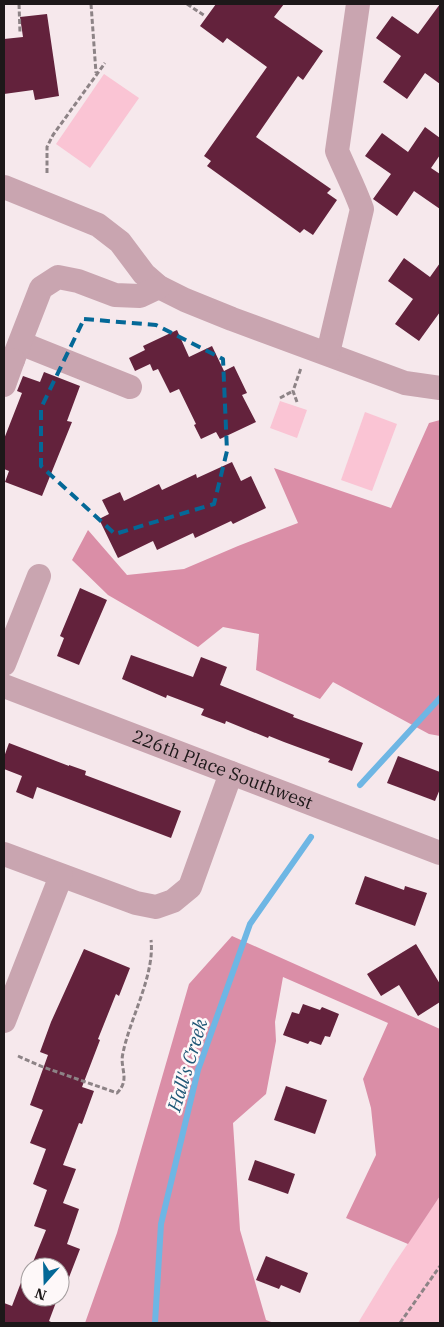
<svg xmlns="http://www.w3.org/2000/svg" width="444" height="1327" viewBox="0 0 444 1327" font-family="'IBM Plex Serif',serif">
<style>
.green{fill:#fac4d4}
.forest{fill:#da8ea7}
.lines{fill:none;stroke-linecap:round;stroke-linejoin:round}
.stream{stroke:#6eb6e4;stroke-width:6}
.building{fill:#63223c}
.path{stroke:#8d8386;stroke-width:3;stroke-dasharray:5 2.5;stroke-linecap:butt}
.minor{stroke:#c9a5b0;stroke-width:24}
.marked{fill:none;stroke:#046897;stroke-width:4;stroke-dasharray:10 6;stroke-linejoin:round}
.labels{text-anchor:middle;stroke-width:5;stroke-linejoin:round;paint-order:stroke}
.street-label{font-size:18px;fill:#1d1819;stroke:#fef8f9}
.water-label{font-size:19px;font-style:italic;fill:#205776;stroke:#fef8f9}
</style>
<rect width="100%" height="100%" fill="#f6e8ec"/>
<g class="green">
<polygon points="104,74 139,98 90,168 56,144"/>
<polygon points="280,401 307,410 297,438 270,428"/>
<polygon points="365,412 397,424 372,491 341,480"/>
<polygon points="440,1196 440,1323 358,1323 392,1267"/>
</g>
<g class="forest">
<polygon points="440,420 440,736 429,734 333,682 320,699 256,670 259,634 223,627 198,647 108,595 72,560 88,530 127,575 184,569 238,546 298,523 274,468 391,508 429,423"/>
<polygon points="232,936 440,1029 440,1196 408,1244 346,1218 376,1155 371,1108 363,1079 388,1023 283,977 275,1022 276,1041 266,1094 233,1123 240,1230 266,1320 274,1323 85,1323 117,1233 189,984"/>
</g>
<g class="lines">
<g class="stream">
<polyline points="360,785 440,698"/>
<polyline points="155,1323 161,1224 198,1070 250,924 311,837"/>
</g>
</g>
<g class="building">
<polygon points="216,4 284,4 274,17 323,51 303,80 298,76 256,137 331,189 327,193 337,200 313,235 304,229 300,233 207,166 211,161 204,156 267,67 227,38 223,43 200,26"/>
<polygon points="440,4 440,84 425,73 407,99 383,82 401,56 376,38 392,16 418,34"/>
<polygon points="47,14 59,96 35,100 33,90 4,94 4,39 23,37 20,17"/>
<polygon points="425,127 440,138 440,155 431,168 440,174 440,209 414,191 397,216 373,199 391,174 365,156 382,133 408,152"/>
<polygon points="404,258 430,277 440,263 440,312 419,341 395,324 413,299 388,281"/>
<polygon points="177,330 189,357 212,346 224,371 234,366 247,393 242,395 256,422 220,439 216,432 201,439 194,425 196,424 179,389 170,393 158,369 153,371 150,364 135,371 129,358 145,350 143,346"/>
<polygon points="44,372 80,386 67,421 72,422 42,496 5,482 9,471 4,469 4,439 22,393 17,391 23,376 40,382"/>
<polygon points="232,462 241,481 251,476 266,508 233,524 231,521 195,538 193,533 157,550 153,541 118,558 99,519 109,514 102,500 120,492 124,501 159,484 162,490 196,474 197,478"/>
<polygon points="80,588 107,600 79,665 57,656 64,638 60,636"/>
<polygon points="131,655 193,677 201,657 227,667 220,685 294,715 293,717 363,743 352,771 328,762 330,759 284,742 269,736 268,738 226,721 225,724 201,715 204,709 167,695 166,698 122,679"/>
<polygon points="9,743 69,766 69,765 86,771 85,775 181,811 171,838 37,787 33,799 16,792 22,776 4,769 4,757"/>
<polygon points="398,756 440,772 440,789 435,801 387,783"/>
<polygon points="365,876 404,890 405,886 427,893 415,926 355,904"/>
<polygon points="416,944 440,984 440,1002 418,1016 399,985 381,996 367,974"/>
<polygon points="84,949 130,968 119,996 116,994 98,1039 100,1040 82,1087 94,1091 82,1124 79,1123 63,1165 76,1169 63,1203 79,1209 67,1244 80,1249 68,1280 65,1278 60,1291 60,1267 31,1267 46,1230 34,1226 47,1190 33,1184 46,1149 30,1143 43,1110 30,1105 48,1055 40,1052 51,1022"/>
<polygon points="303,1004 320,1010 322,1007 339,1014 330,1037 325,1036 321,1045 310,1041 308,1044 283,1035 292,1012 299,1014"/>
<polygon points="286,1086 327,1100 315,1134 274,1120"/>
<polygon points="255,1160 295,1174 288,1194 248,1180"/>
<polygon points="266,1256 308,1273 300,1293 281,1285 279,1289 256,1280"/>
<polygon points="30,1270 30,1297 58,1297 49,1321 53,1323 4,1323 4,1303 12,1306 25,1272 29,1273"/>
</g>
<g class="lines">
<g class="path">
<polyline points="19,4 20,33"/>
<polyline points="91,4 96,73"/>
<polyline points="187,4 205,16"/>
<polyline points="47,173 47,147 53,135 105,63"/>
<polyline points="280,398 293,391"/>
<polyline points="297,402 293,391 301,368"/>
<path d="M18 1056 43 1067 117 1093C131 1079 119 1068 123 1053 130 1018 155 975 151 940"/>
<polyline points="400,1323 440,1266"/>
</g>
<g class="minor">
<polyline points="4,187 98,225 120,242 144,274 159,287 185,300 232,319 405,383 440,388"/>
<polyline points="20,343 130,387"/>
<path d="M328 353 362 209C355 189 345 170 337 151L358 4"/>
<polyline points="4,364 13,360 41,288 58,277 78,281 115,295 140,296 159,287"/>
<polyline points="4,385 13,360"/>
<polyline points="4,664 39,576"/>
<path id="s1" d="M4 686 440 853"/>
<polyline points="4,854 136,903 156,907 173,901 190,887 231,773"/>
<polyline points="4,1021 61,876"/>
</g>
</g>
<path class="marked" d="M84 319 156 325 223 359 227 451 214 504 115 534 41 466V408Z"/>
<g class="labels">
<g class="street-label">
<text dy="6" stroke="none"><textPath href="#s1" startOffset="234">226th Place Southwest</textPath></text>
</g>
<g class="water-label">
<text transform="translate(187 1065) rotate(-73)" y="7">Hall's Creek</text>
</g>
</g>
<rect width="444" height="1327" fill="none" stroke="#1d1819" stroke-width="10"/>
<g transform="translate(45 1282) rotate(200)"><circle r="24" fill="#fef8f9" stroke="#a49e9f"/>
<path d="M0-4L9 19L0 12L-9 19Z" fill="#046897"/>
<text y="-8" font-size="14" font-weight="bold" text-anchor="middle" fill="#1d1819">N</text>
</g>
</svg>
